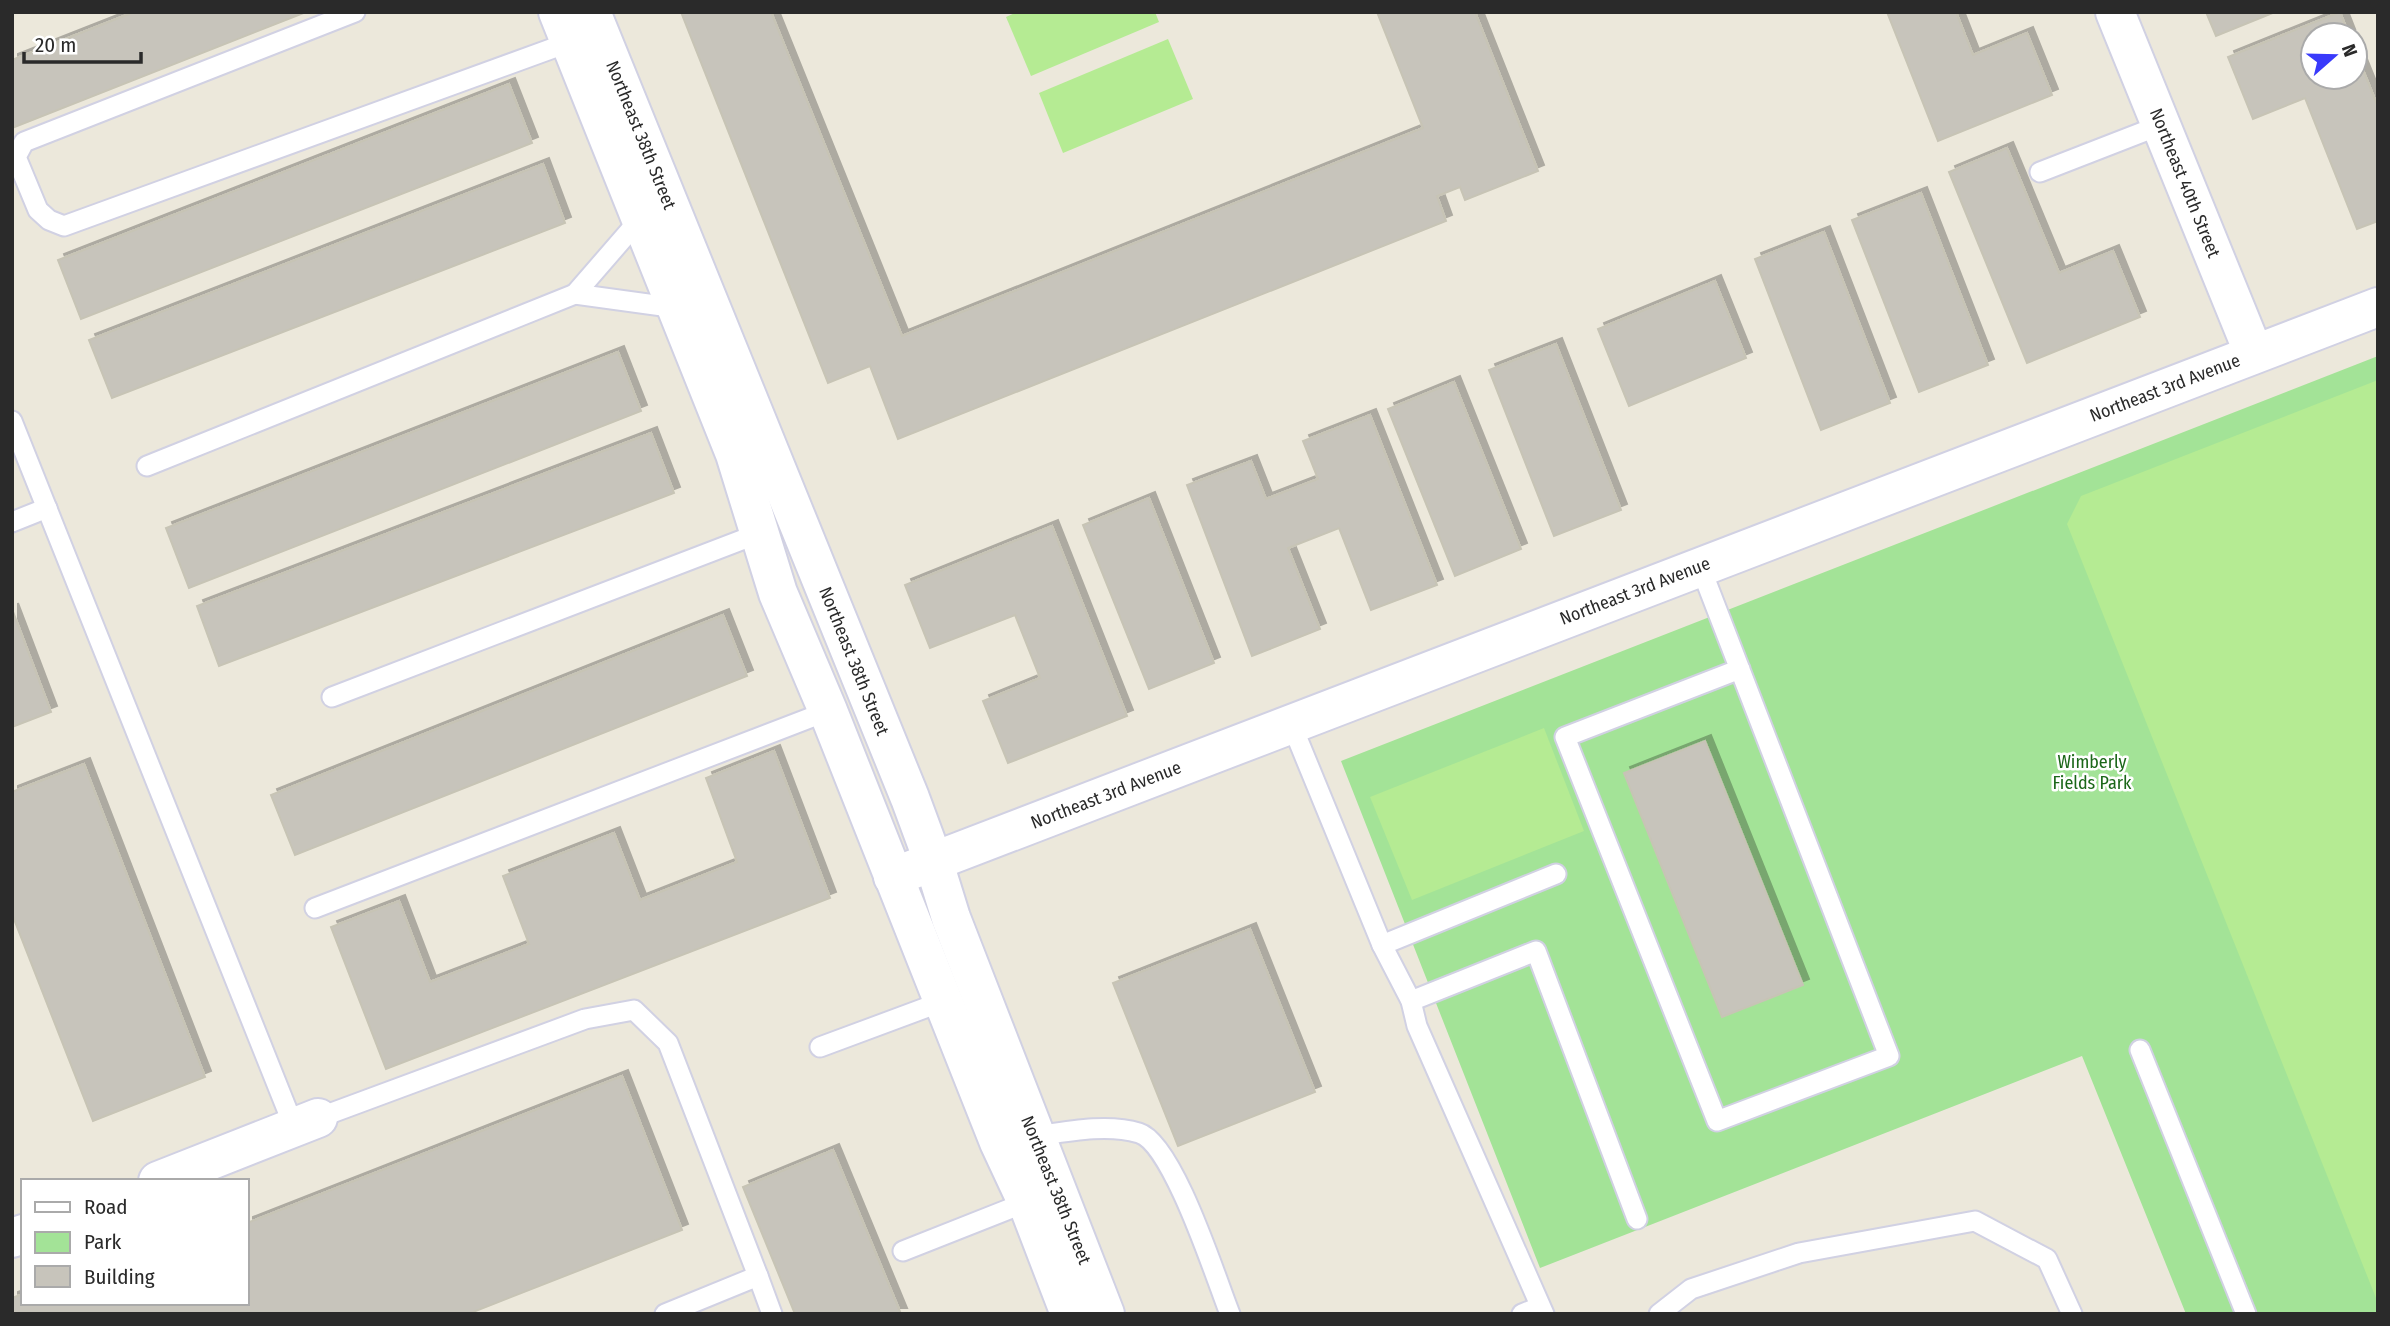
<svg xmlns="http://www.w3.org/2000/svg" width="2390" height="1326" viewBox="0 0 2390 1326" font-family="'Fira Sans Condensed',sans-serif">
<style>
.green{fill:#a3e397}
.pitch{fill:#b5eb93}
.building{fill:#c7c4bb;stroke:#c7c4b5;stroke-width:2;filter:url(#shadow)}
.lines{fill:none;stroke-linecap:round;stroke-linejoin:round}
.lane-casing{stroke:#d1d1e3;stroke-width:23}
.street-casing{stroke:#d1d1e3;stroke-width:42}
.secondary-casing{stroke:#d1d1e3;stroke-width:42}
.lane{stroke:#fff;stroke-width:19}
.street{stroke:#fff;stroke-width:38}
.secondary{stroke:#fff;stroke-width:38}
.labels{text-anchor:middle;stroke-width:5;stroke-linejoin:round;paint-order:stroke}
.street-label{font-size:18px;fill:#2a2a2a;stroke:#fff}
.park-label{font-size:18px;fill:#1b6719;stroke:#fff}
</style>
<defs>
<filter id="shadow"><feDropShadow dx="6" dy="-6" stdDeviation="0" flood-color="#0004"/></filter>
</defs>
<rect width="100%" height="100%" fill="#ece8db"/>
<polygon class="green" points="2378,356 2378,1314 2186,1314 2082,1056 1540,1268 1341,761"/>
<g class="pitch">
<polygon points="1017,12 1155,12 1159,22 1031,76 1006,17"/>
<polygon points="1168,39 1193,99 1063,153 1039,93"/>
<polygon points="2378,380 2378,1303 2067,524 2081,496"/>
<polygon points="1544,728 1584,831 1412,900 1370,797"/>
</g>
<g class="building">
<polygon points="134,12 306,12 12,128 12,60"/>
<polygon points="681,12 771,12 902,336 1423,128 1377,12 1475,12 1538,171 1465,200 1460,187 1437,196 1446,221 898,439 870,366 828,383"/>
<polygon points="1887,12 1956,12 1973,55 2027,33 2052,95 1938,141"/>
<polygon points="2206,12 2275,12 2216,36"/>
<polygon points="2340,12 2349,35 2313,35 2313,77 2355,77 2355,50 2378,107 2378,221 2357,229 2305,98 2253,119 2228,57"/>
<polygon points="509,84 532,143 81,319 58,260"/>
<polygon points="2007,148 2059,273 2113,251 2140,317 2027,363 1949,172"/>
<polygon points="543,164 565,223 112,398 89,340"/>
<polygon points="1921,193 1988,365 1919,392 1852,220"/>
<polygon points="1824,232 1890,403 1821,430 1755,259"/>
<polygon points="1715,281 1746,358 1629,406 1598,329"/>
<polygon points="1556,344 1621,510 1554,536 1489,370"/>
<polygon points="618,352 641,411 189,588 166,528"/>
<polygon points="1454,382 1521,549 1455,576 1388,409"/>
<polygon points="1370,415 1437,585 1371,610 1339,528 1288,548 1320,629 1252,656 1187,485 1251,461 1266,499 1318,479 1303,441"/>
<polygon points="651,433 674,493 219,666 197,606"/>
<polygon points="1149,498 1214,663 1149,689 1083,525"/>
<polygon points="1052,526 1127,716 1008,763 983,701 1040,678 1015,615 930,648 905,585"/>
<polygon points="12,609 51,712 12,727"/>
<polygon points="723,615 747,676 295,855 271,795"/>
<polygon points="1705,741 1803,985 1722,1017 1624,773"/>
<polygon points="774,751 830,898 386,1069 331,927 399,901 430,982 529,944 503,876 614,833 640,900 737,862 706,778"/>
<polygon points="84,764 205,1077 93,1121 12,914 12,792"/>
<polygon points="1250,929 1315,1092 1178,1146 1113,983"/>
<polygon points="622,1076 682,1230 468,1314 12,1314 12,1298 23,1294 23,1303 247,1303 247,1223"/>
<polygon points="833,1150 901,1314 795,1314 743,1187"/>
</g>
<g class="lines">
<g class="lane-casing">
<g id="lane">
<polyline points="355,12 24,142 16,157 38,210 49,220 64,226 570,42"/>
<polyline points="2040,172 2161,125"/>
<polyline points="640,219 575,294 677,308"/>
<polyline points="12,421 294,1127"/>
<polyline points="147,466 575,294"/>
<polyline points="12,522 47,508"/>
<polyline points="1700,566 1889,1056 1717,1121 1565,737 1740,669"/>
<polyline points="332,697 760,533"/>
<polyline points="1291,723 1382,945 1411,1001 1417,1026 1544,1314"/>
<polyline points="315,908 828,711"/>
<polyline points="1382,945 1556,874"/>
<polyline points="1411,1001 1536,951 1637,1219"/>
<polyline points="820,1047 944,1001"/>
<polyline points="2140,1050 2246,1314"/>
<polyline points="318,1118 585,1019 634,1010 668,1043 758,1276"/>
<path d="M1031 1137C1065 1132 1106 1123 1139 1133 1173 1143 1216 1279 1230 1314"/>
<polyline points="903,1251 1027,1202"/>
<polyline points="665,1314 758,1276 772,1314"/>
<polyline points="1522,1314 1539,1307"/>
<polyline points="1659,1314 1691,1289 1799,1253 1975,1221 2047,1259 2072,1314"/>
</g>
</g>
<g class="street-casing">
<g id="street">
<polyline points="2115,12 2254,354"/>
<polyline points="893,877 2378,307"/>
<polyline points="158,1181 318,1118"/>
<polyline points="12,1238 23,1234"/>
</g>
</g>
<g class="secondary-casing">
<g id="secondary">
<polyline points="558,12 735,454 778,593 828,711 999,1142 1027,1202 1070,1314"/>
<polyline points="591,12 910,798 934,863 951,918 1105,1314"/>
</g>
</g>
<use href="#lane" class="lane"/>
<use href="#street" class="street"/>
<use href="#secondary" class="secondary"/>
</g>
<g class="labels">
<g class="street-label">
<text transform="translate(641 135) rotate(68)" y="6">Northeast 38th Street</text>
<text transform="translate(2185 183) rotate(68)" y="6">Northeast 40th Street</text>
<text transform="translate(2165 388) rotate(-21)" y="6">Northeast 3rd Avenue</text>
<text transform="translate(1635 591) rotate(-21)" y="6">Northeast 3rd Avenue</text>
<text transform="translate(854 661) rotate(68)" y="6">Northeast 38th Street</text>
<text transform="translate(1106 795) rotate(-21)" y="6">Northeast 3rd Avenue</text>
<text transform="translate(1056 1190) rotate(68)" y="6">Northeast 38th Street</text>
</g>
<g class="park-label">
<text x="2092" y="768">Wimberly<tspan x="2092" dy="21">Fields Park</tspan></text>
</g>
</g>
<rect width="2390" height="1326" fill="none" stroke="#2a2a2a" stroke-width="28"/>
<rect x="21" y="1179" width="228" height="126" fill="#ffffff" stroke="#aaaaaa" stroke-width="2"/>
<rect x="35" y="1202" width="35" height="10" fill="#ffffff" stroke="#aaaaaa" stroke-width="2"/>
<text x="84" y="1214" font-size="21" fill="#2a2a2a">Road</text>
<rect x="35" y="1232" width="35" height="21" fill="#a3e397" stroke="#aaaaaa" stroke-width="2"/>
<text x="84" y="1249" font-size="21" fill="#2a2a2a">Park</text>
<rect x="35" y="1266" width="35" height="21" fill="#c7c4bb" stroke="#aaaaaa" stroke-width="2"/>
<text x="84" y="1284" font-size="21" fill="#2a2a2a">Building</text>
<g transform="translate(2334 56) rotate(70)"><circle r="33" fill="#ffffff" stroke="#aaaaaa" stroke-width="2"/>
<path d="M0-5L12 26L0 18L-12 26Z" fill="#393afb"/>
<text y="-10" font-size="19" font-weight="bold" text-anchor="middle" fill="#2a2a2a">N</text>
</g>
<path d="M24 52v10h117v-10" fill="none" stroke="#2a2a2a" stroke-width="3.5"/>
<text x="35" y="52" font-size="21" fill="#2a2a2a" stroke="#ffffff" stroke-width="5" paint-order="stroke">20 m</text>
</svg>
